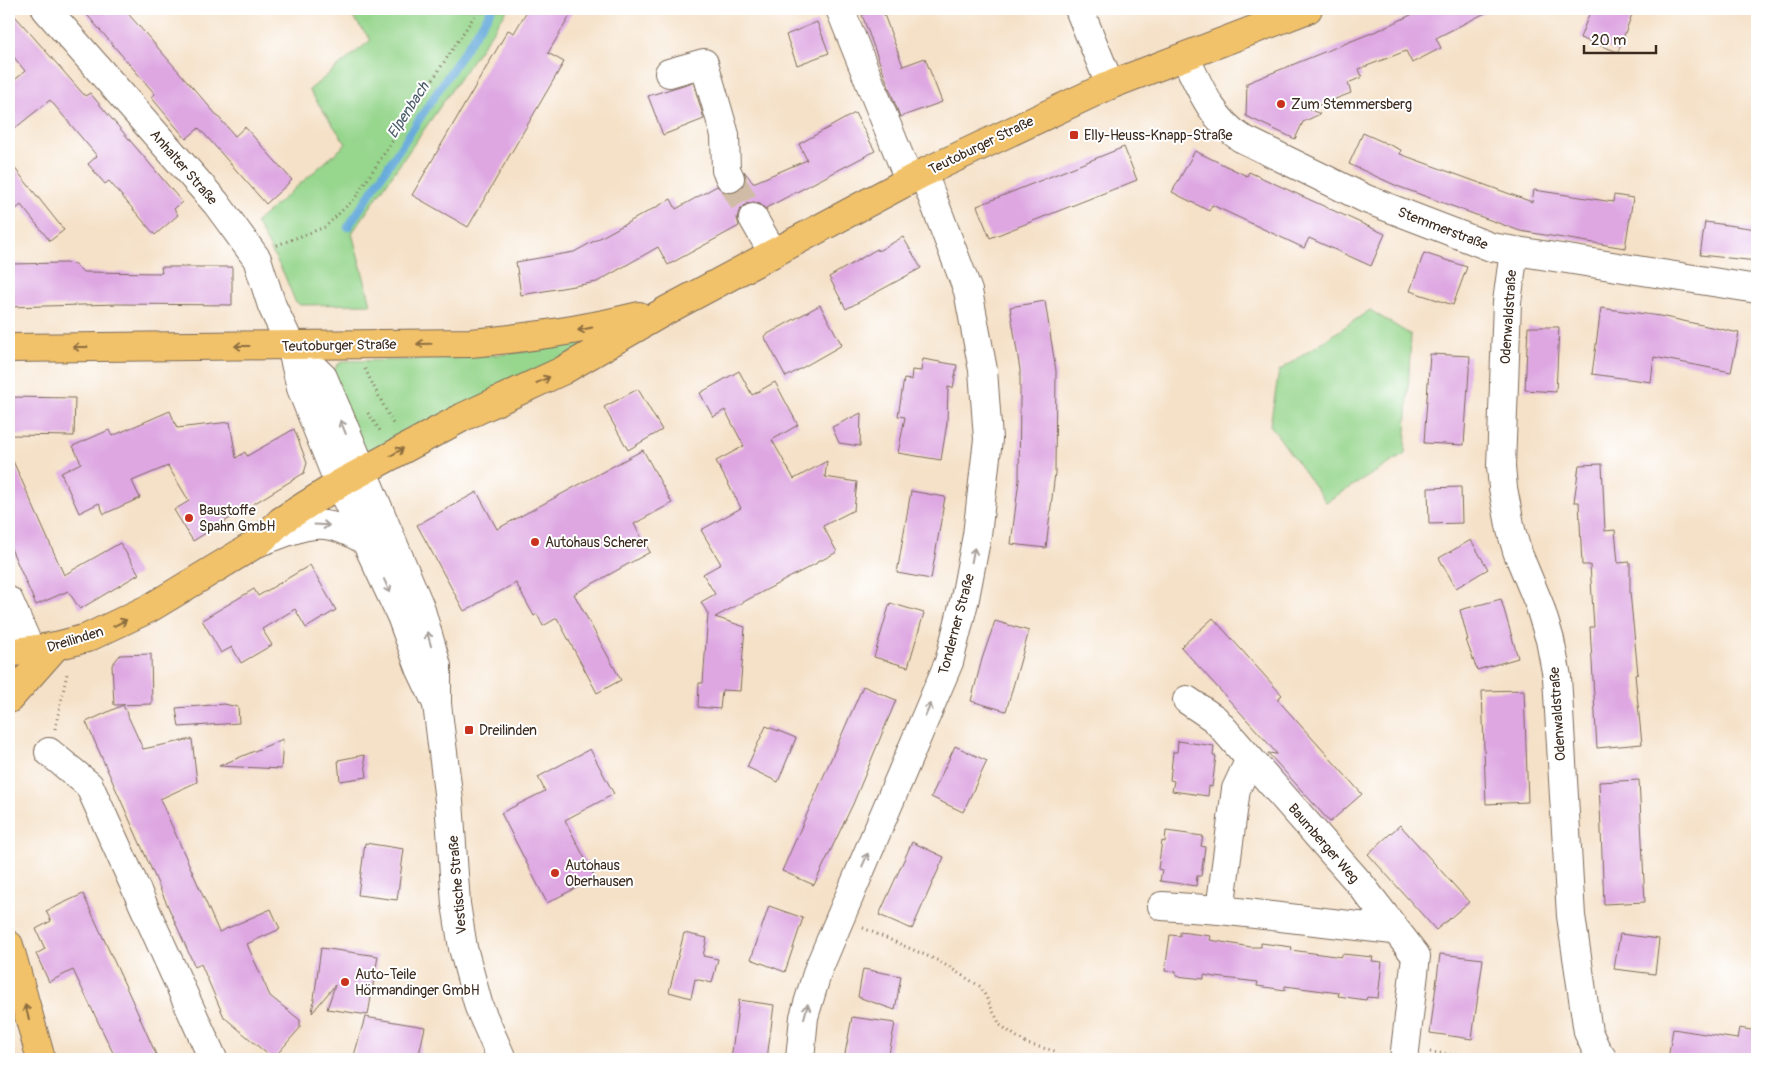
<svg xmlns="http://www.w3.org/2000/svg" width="1766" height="1068" viewBox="0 0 1766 1068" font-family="Pangolin,sans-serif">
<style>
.green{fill:#96d68d;stroke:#688056}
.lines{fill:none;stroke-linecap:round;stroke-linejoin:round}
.stream{stroke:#66aadb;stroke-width:8}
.building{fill:#dea7e2}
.minor-tunnel{stroke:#d0bca6;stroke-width:28;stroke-dasharray:28 14;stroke-linecap:butt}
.minor-casing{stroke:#7c6a5a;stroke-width:30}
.major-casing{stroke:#7c6a5a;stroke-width:30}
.highway-casing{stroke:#7c6a5a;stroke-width:30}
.path{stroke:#7c6a5a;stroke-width:3;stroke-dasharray:1 4;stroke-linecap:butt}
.minor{stroke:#fff;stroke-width:28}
.major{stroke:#f2c26a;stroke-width:28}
.highway{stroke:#f2c26a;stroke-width:28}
.oneway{stroke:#8d6e40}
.oneway2{stroke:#a79f9a}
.poi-dot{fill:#c8321e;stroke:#fff;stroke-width:2}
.labels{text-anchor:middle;stroke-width:4;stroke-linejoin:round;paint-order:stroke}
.poi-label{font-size:14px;fill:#3b2a1e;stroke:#fff;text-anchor:start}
.street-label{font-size:14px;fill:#3b2a1e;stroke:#fff}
.water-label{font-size:15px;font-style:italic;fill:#4c5d6a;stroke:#fff}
</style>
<rect width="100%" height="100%" fill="#fff"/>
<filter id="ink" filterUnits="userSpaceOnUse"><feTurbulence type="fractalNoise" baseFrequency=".02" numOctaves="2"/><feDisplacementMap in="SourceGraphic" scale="10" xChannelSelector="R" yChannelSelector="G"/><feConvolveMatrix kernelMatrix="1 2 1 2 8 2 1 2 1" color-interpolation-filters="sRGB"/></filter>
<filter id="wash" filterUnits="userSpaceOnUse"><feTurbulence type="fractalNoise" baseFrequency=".0096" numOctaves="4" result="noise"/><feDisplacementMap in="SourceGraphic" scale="20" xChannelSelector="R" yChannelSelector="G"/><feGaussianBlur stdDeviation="1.12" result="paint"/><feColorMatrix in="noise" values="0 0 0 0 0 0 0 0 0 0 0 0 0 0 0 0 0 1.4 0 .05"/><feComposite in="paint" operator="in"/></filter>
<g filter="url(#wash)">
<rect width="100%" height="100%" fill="#f5e1c8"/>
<g class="green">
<polygon points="346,9 508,9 352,233 371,304 300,305 295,301 284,274 256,222 346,144 309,90 371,40"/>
<polygon points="1370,310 1411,335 1405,454 1326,502 1270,425 1279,371"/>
<path d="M580 343 583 345 581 348 371 452 361 448 333 372 337 365 344 361C424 360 502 358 580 343Z"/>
</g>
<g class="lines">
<polyline class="stream" points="348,227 492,9"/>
</g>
<g id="blocks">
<g class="building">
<polygon points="9,9 85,96 90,93 182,202 174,209 178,215 155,235 109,181 105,184 88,164 97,156 50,100 9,133 9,85 25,71 9,51"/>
<polygon points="82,9 124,9 235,136 245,127 292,180 266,204 199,128 186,139 151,97 155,94"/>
<polygon points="528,9 574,9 548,53 564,62 468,227 412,195 508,30 514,33"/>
<polygon points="878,9 882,9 903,66 925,58 942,102 900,117 862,15"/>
<polygon points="1423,9 1493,9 1436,38 1441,48 1412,63 1406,51 1359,69 1362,77 1348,83 1351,93 1309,109 1320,114 1303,122 1295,139 1246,116 1247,83 1384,28"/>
<polygon points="1591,9 1634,9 1618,52 1580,38"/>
<polygon points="817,22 829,53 797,65 786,35"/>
<polygon points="693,82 704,119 663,135 648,96"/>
<polygon points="855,113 875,151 766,208 767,210 760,204 754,202 746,204 739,211 737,218 739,226 668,265 658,247 597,282 521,295 516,262 574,252 671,199 676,209 717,186 722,191 729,194 737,192 743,186 746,178 744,171 753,183 807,160 799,144"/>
<polygon points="1363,133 1401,150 1400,154 1532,202 1534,190 1613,202 1614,195 1633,198 1625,248 1520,231 1397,186 1349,164"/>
<polygon points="1124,147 1137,180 990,238 977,206"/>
<polygon points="1195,151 1247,176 1249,172 1385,234 1371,266 1309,238 1304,248 1212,205 1209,211 1172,192"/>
<polygon points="9,161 64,230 50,241 21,205 9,215"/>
<polygon points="1705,222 1757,229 1757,261 1700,255"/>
<polygon points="903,237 921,268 846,309 829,277 877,249 878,251"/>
<polygon points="1424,253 1467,267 1453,305 1410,291"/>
<polygon points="65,263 75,264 83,272 162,273 161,267 232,267 232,305 118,304 9,307 9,264"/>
<polygon points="1045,301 1056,371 1055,473 1046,548 1011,544 1019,480 1020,400 1020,370 1010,307"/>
<polygon points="820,305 842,345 786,377 764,336"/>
<polygon points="1601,308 1660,316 1739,333 1731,372 1654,357 1651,382 1592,374"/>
<polygon points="1528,327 1559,327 1556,392 1525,390"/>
<polygon points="1430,354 1470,356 1464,445 1424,443"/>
<polygon points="923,359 957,365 953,388 948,387 947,423 941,460 898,453 905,417 898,416 904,379 911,380 912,370 921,371"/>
<polygon points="739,371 752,395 775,382 798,425 772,440 794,479 827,461 825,477 857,482 854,510 823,526 837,552 822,560 818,560 817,563 715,617 745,627 740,691 722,690 720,709 698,707 699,683 703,683 708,614 701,602 715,594 703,574 721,564 701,530 741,508 716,461 744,446 725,410 713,417 700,393"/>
<polygon points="638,389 662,430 628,450 604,407"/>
<polygon points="9,397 75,398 74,436 9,435"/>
<polygon points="170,411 177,428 230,422 236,458 245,452 247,456 294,429 307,463 304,473 193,541 174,510 189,501 168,466 132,481 140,498 104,514 99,503 79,513 61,473 81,463 73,446 109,430 112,436"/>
<polygon points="861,413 860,446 839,443 832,427"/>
<polygon points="643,450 672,503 634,524 650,552 574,594 621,680 597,693 557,618 543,626 537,614 534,616 516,583 464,611 417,525 477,492 497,529"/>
<polygon points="9,452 64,575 120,543 139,574 80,609 68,591 36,605 9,544"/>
<polygon points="1602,464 1605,531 1615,530 1618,563 1630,562 1630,592 1638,674 1635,675 1642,744 1597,748 1590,627 1594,627 1590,565 1582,565 1579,502 1574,502 1579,465"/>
<polygon points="1461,487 1462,523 1429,524 1428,488"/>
<polygon points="911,491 945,497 931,579 897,573"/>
<polygon points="1471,540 1488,569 1456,588 1439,558"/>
<polygon points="310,565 336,610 306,628 295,609 262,629 272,645 241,663 232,647 221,653 202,620 254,589 258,596"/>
<polygon points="1501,599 1518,658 1477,670 1466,640 1468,640 1460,610"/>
<polygon points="890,603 924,613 908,667 874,657"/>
<polygon points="1213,618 1282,695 1277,699 1362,794 1330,822 1268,753 1277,754 1266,741 1181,647"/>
<polygon points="995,621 1029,631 1006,711 971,701 982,659"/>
<polygon points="151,654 152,704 114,705 112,665 120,655"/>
<polygon points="863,686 896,700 853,804 814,885 782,871"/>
<polygon points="1524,690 1528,802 1486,804 1482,691"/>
<polygon points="224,704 238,707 239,723 179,727 176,708"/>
<polygon points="123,705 143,749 192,739 197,782 160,799 219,932 271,909 280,929 247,944 270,996 300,1020 300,1028 273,1059 224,1017 201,964 195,967 86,722"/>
<polygon points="766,726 796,738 778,782 747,767"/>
<polygon points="283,739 281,769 219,766"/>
<polygon points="1178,741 1214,746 1213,756 1216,756 1212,787 1209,786 1208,796 1172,791 1174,781 1170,780 1173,752 1177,752"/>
<polygon points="955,746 987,761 963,812 931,797"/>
<polygon points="590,749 614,794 565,820 595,878 547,903 501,813 545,791 538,777"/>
<polygon points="364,755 367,777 340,781 338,760"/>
<polygon points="1639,780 1645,902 1604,904 1599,782"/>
<polygon points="1400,825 1469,902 1436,930 1368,854"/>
<polygon points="1166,831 1203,836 1201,846 1205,847 1201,876 1197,876 1196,886 1160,881 1162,870 1158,869 1162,841 1165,842"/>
<polygon points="912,842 944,857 912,929 879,915"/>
<polygon points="365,843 404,849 397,900 358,895"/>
<polygon points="83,894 132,1000 158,1059 116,1059 73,970 49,982 36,954 45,949 36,929 51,921 46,911"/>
<polygon points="769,906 803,918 785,972 751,959"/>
<polygon points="1180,932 1211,936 1210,940 1251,947 1261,947 1261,943 1292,947 1291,950 1342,957 1342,954 1373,957 1372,961 1382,962 1378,998 1367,997 1366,1000 1338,996 1339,993 1285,986 1285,990 1257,986 1258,982 1215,977 1204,975 1204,979 1176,976 1176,972 1165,971 1170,935 1180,936"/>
<polygon points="684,933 707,938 703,956 718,959 712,983 695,979 691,998 669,992"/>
<polygon points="1620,934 1659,939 1655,974 1614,969"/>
<polygon points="321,948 378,956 368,1015 327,1009 335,985 312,1013"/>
<polygon points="1440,954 1483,959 1472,1039 1430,1033"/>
<polygon points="863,969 901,976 895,1010 858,997"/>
<polygon points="739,1000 774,1005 767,1059 731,1059"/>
<polygon points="365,1017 425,1027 418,1059 353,1059"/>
<polygon points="852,1017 895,1023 888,1059 844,1059"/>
<polygon points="1739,1028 1757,1031 1757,1059 1668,1059 1673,1029 1737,1039"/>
</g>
</g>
</g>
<g filter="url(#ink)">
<use href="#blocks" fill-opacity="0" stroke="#7c6a5a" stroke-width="1"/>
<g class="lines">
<polyline class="minor-tunnel" points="730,178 753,218"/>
<g class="minor-casing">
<g id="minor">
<polyline points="46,9 216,203 257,259 272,306 291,346 301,388 339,484 401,616 420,668 437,704"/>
<polyline points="840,9 909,180"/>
<polyline points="1079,9 1110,85"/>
<path d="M1185 57C1200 88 1212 119 1241 138L1366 199 1491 247 1757 289"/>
<polyline points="669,73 704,63 725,135 726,170 730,178"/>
<polyline points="753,218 773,253"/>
<polyline points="1514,251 1507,302 1501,466 1503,488 1511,530 1517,551 1539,604 1550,640 1557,677 1571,916 1588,1032 1596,1049 1603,1059"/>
<polyline points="291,346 323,377 420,607 437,666 437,704 449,801 456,904 463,948 479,1007 502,1059"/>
<path d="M259 542C305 526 322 513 367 542"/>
<polyline points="9,601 31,651"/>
<polyline points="1187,700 1215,719 1250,759"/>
<polyline points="49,752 89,785 213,1059"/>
<polyline points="1162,906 1220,910"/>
<polyline points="1393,930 1220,910 1236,789 1250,759 1361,885 1416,956 1404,1059"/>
<polyline points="800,1059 804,1017 818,970 949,662 965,598 977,535 988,439 983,370 968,291 923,173"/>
</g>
</g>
<g class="major-casing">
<g id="major">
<path d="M9 348 470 343C528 338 583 330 639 316"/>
<polyline points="9,653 56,646 87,638 150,608 259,542 281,521 339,484 463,417 562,371 667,310 923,173 1110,85 1308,9"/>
</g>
</g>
<g class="highway-casing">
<g id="highway">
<polyline points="9,699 56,646"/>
<polyline points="9,945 41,1059"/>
</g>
</g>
<g class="path">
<polyline points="277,245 325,227 355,198 479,9"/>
<polyline points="365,369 394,426"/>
<polyline points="368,413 381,432"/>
<polyline points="55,729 67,674"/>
<polyline points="863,928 939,961 981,987 1000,1025 1027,1044 1055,1051"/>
<polyline points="1430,1052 1486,1059"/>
</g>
<use href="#minor" class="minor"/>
<use href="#major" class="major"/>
<use href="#highway" class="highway"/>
</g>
<defs><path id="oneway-shaft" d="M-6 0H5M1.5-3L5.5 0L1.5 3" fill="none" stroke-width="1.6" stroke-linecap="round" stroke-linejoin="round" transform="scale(1.25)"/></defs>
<g class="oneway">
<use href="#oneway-shaft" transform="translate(585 329) rotate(168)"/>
<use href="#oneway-shaft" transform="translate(424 344) rotate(179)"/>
<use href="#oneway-shaft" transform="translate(242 346) rotate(180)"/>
<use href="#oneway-shaft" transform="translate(80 347) rotate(180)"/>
<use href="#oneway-shaft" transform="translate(543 380) rotate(-25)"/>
<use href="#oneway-shaft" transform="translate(397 452) rotate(-30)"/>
<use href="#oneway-shaft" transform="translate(120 623) rotate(-26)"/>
<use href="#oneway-shaft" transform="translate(27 1012) rotate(-105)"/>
</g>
<g class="oneway2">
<use href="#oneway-shaft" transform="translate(343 427) rotate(-112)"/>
<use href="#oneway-shaft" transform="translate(322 525) rotate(3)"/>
<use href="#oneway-shaft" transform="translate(973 555) rotate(-79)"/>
<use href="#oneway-shaft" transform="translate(387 586) rotate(66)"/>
<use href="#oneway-shaft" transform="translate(429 639) rotate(-106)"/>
<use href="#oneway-shaft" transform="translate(928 710) rotate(-67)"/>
<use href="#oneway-shaft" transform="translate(865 860) rotate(-66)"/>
<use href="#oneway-shaft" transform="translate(806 1011) rotate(-75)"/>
</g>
</g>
<g class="poi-dot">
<circle cx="1281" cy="104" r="5"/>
<rect x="1069" y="130" width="10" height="10" rx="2.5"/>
<circle cx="189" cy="518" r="5"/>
<circle cx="535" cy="542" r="5"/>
<rect x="464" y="725" width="10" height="10" rx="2.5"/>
<circle cx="555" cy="873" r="5"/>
<circle cx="345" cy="982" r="5"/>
</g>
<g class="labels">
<g class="poi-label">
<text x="1291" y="109">Zum Stemmersberg</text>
<text x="1084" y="140">Elly-Heuss-Knapp-Straße</text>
<text x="199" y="515">Baustoffe<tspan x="199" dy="16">Spahn GmbH</tspan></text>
<text x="545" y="547">Autohaus Scherer</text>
<text x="479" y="735">Dreilinden</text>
<text x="565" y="870">Autohaus<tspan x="565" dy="16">Oberhausen</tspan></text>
<text x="355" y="979">Auto-Teile<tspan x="355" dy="16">Hörmandinger GmbH</tspan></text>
</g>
<g class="street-label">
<text transform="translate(981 145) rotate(-26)" y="5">Teutoburger Straße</text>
<text transform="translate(184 167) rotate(49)" y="5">Anhalter Straße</text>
<text transform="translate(1443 228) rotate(21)" y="5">Stemmerstraße</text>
<text transform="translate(1508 317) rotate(-86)" y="5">Odenwaldstraße</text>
<text transform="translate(339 345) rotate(-1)" y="5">Teutoburger Straße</text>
<text transform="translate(956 624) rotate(-75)" y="5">Tonderner Straße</text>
<text transform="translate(75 639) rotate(-17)" y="5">Dreilinden</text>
<text transform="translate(1557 714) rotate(-94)" y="5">Odenwaldstraße</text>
<text transform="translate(1324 843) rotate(49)" y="5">Baumberger Weg</text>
<text transform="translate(457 885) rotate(-95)" y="5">Vestische Straße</text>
</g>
<g class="water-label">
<text transform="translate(408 110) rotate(-57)" y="5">Elpenbach</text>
</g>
</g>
<rect width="1766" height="1068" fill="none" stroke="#fff" stroke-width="30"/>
<path d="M1584 45v8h72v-8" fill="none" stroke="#3b2a1e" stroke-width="2.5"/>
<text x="1591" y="45" font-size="15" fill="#3b2a1e" stroke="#ffffff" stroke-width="4" paint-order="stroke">20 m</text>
</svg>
